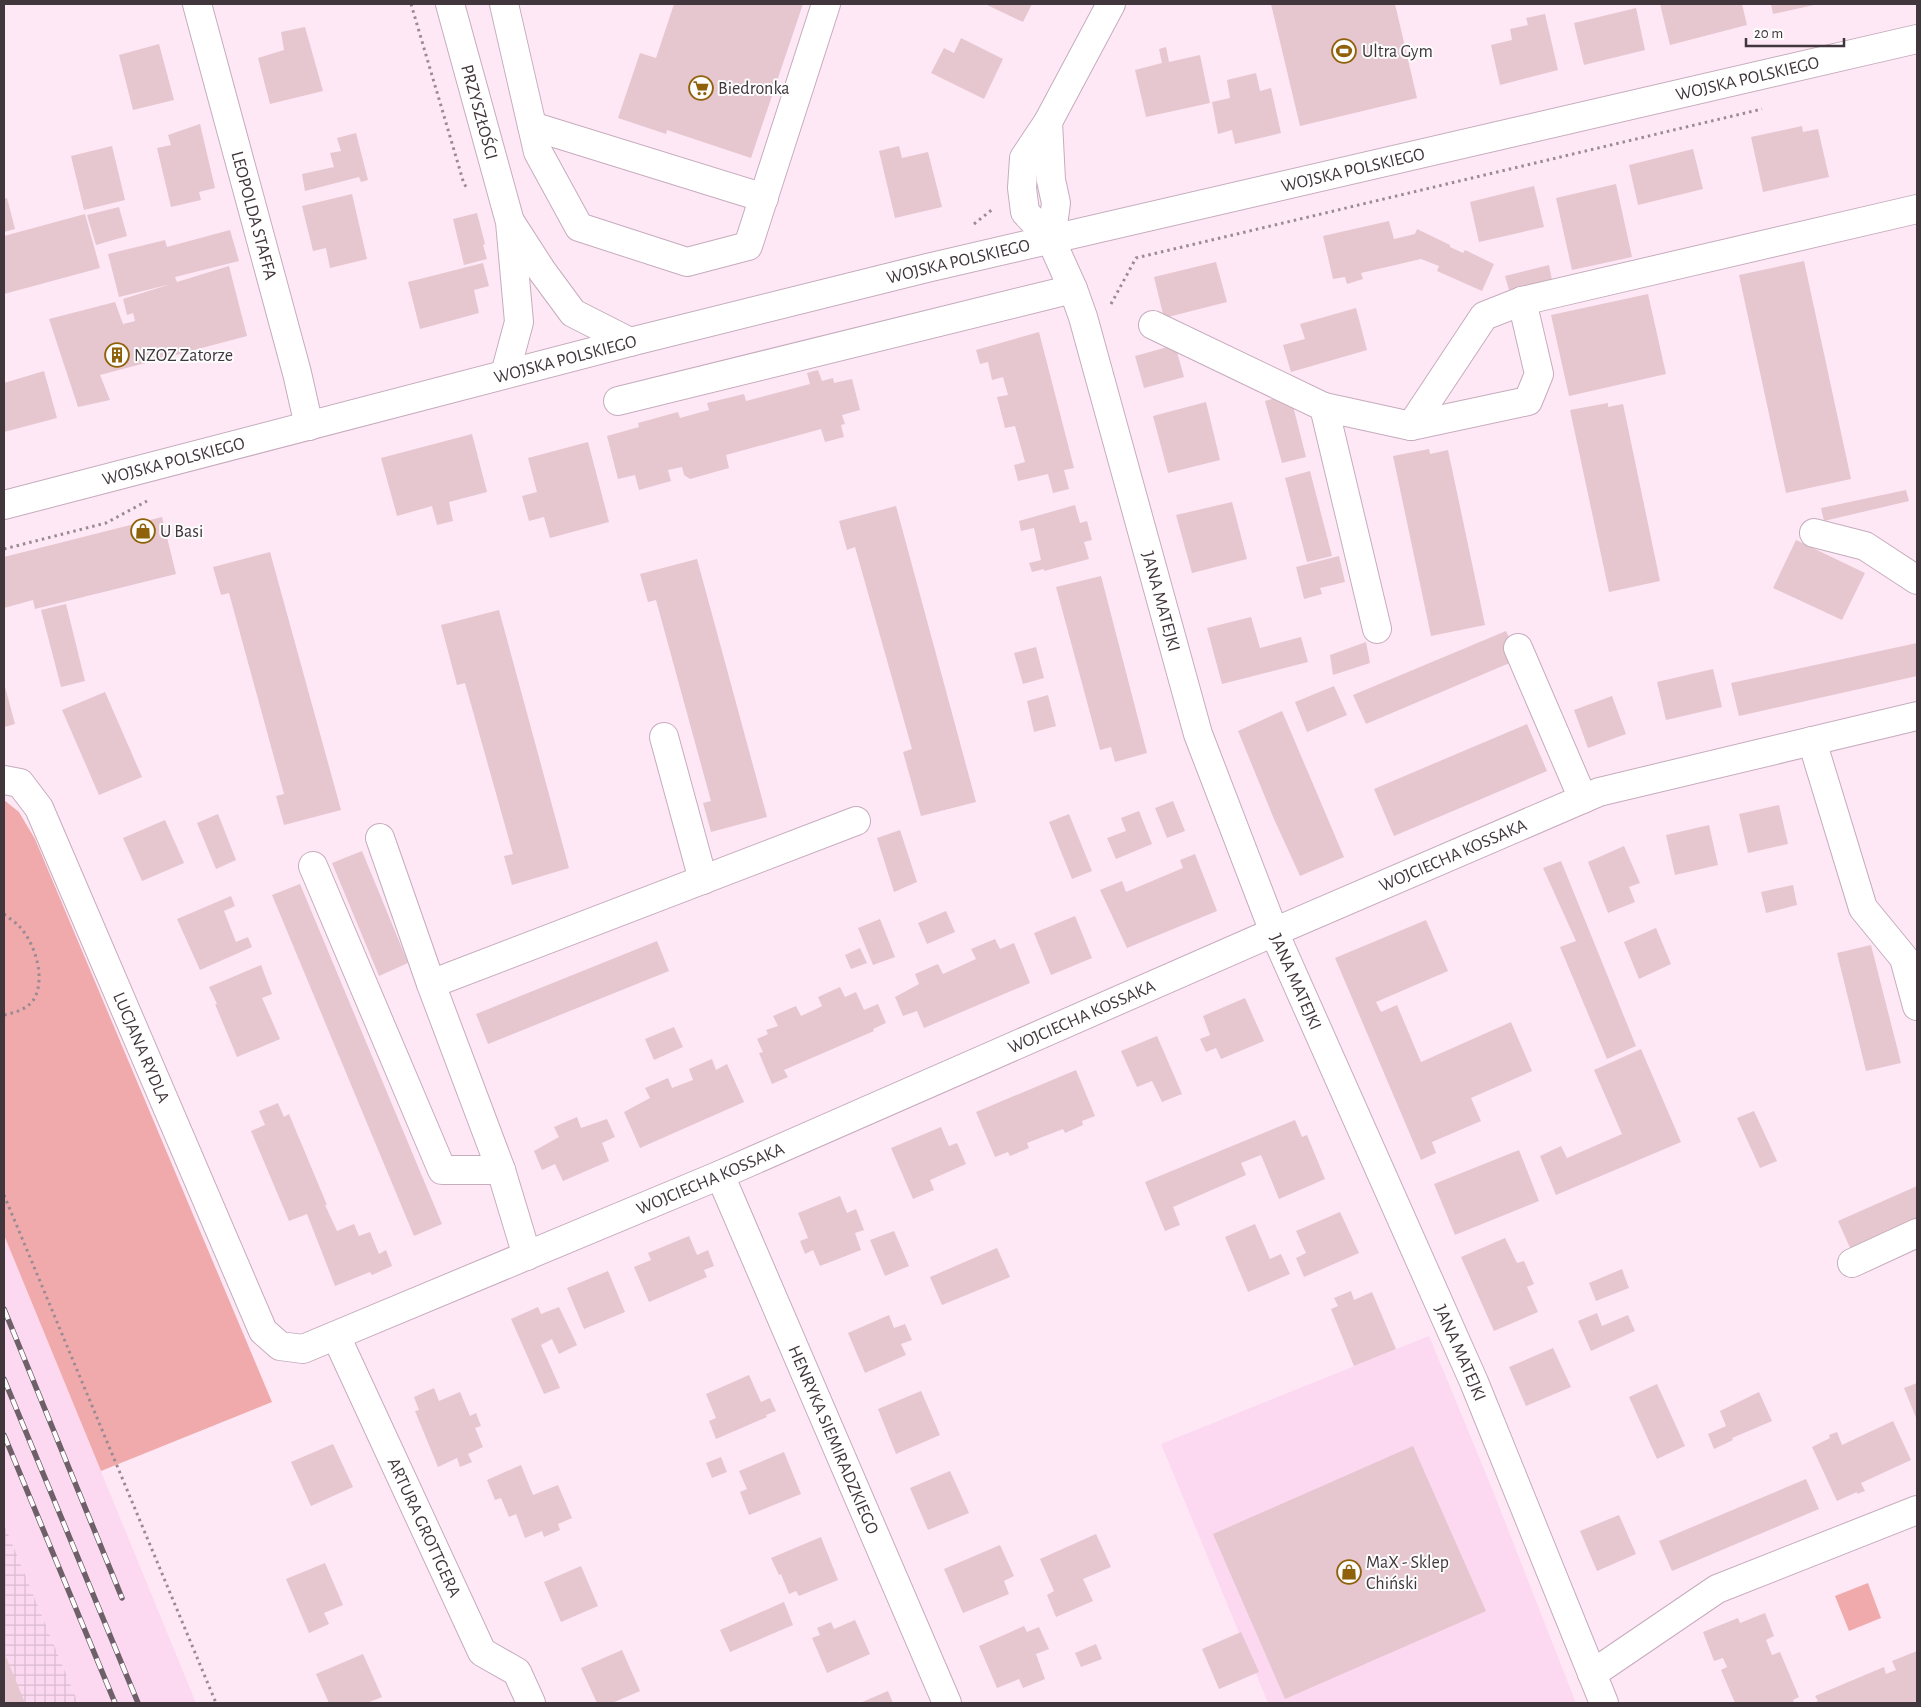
<svg xmlns="http://www.w3.org/2000/svg" width="1921" height="1707" viewBox="0 0 1921 1707" font-family="'Alegreya Sans',sans-serif">
<style>
.built{fill:#fcd9f0}
.industrial{fill:url(#industrial-grid)}
.park{fill:#f1aaab}
.building{fill:#e6c6cf}
.lines{fill:none;stroke-linecap:round;stroke-linejoin:round}
.minor-casing{stroke:#c6acbd;stroke-width:30}
.path{stroke:#9a8a94;stroke-width:3;stroke-dasharray:2.5 4;stroke-linecap:butt}
.minor{stroke:#fff;stroke-width:28}
.rail-casing{stroke:#6d6068;stroke-width:5.5}
.rail{stroke:#fcfcfc;stroke-width:4;stroke-dasharray:11;stroke-linecap:butt}
.labels{text-anchor:middle;stroke-width:4;stroke-linejoin:round;paint-order:stroke}
.poi-label{font-size:18px;fill:#40363c;stroke:#fcfcfc;text-anchor:start}
.street-label{font-size:18px;fill:#40363c;stroke:#fcfcfc}
</style>
<defs>
<pattern id="industrial-grid" width="8" height="8" patternUnits="userSpaceOnUse" patternTransform="scale(1.25)"><rect width="8" height="8" fill="#fcd9f0"/><path d="M0 4h8M4 0v8" fill="none" stroke="#d9bbcf"/></pattern>
</defs>
<rect width="100%" height="100%" fill="#fee8f6"/>
<g class="built">
<polygon points="4,1235 196,1703 78,1703 4,1524"/>
<polygon points="1429,1336 1491,1486 1576,1703 1268,1703 1161,1444"/>
</g>
<polygon class="industrial" points="4,1524 78,1703 4,1703"/>
<g class="park">
<polygon points="4,800 19,812 35,839 272,1402 101,1471 4,1235"/>
<polygon points="1868,1583 1881,1618 1849,1631 1835,1596"/>
</g>
<g class="building">
<polygon points="674,4 803,4 751,158 667,130 666,134 618,118 640,53 656,58"/>
<polygon points="985,4 1032,4 1023,22"/>
<polygon points="1271,4 1395,4 1417,98 1300,126"/>
<polygon points="1660,4 1742,4 1747,25 1670,45"/>
<polygon points="1771,4 1814,4 1814,5 1773,14"/>
<polygon points="1636,8 1645,50 1584,65 1574,23"/>
<polygon points="1545,14 1558,70 1500,85 1491,45 1512,40 1510,29 1528,25 1526,18"/>
<polygon points="305,27 323,91 270,104 258,58 284,50 281,32"/>
<polygon points="961,38 1003,59 984,99 931,73 944,48 954,53"/>
<polygon points="159,44 174,100 133,110 119,55"/>
<polygon points="1166,47 1169,62 1200,55 1210,103 1146,117 1135,70 1162,63 1159,49"/>
<polygon points="1256,73 1260,91 1271,88 1281,133 1235,144 1232,130 1218,134 1212,102 1230,98 1227,80"/>
<polygon points="200,124 215,188 199,192 201,200 171,207 157,148 171,145 168,135"/>
<polygon points="1802,126 1803,132 1818,129 1829,177 1763,192 1751,137"/>
<polygon points="356,133 368,180 361,182 359,177 305,191 302,174 334,167 330,153 341,151 337,138"/>
<polygon points="112,146 125,200 84,210 71,156"/>
<polygon points="899,146 902,158 928,152 942,207 895,218 879,151"/>
<polygon points="1693,149 1703,189 1638,205 1629,165"/>
<polygon points="1616,184 1632,257 1572,270 1556,198"/>
<polygon points="1534,186 1544,227 1479,242 1470,202"/>
<polygon points="352,194 367,259 330,268 326,248 313,251 302,206"/>
<polygon points="7,198 15,229 4,232 4,199"/>
<polygon points="119,207 127,236 96,245 87,215"/>
<polygon points="477,213 485,244 483,245 487,259 464,265 453,219"/>
<polygon points="85,214 100,268 4,294 4,236"/>
<polygon points="1389,221 1394,239 1415,234 1417,229 1450,245 1450,247 1463,253 1465,250 1494,264 1482,291 1437,271 1439,266 1421,259 1361,273 1363,279 1347,284 1345,277 1333,279 1323,236"/>
<polygon points="230,230 239,261 175,277 177,282 229,266 247,336 100,375 110,400 78,407 49,319 115,302 123,324 135,321 133,313 127,315 123,299 171,284 119,297 108,254 165,240 167,247"/>
<polygon points="1804,261 1851,479 1786,493 1739,275"/>
<polygon points="1216,262 1227,302 1164,318 1154,277"/>
<polygon points="483,263 489,286 474,290 479,313 420,329 408,282"/>
<polygon points="1549,265 1552,280 1509,290 1505,276"/>
<polygon points="1648,294 1666,374 1569,396 1551,315"/>
<polygon points="1356,308 1367,350 1291,372 1283,345 1305,339 1300,324"/>
<polygon points="1039,332 1074,468 1064,470 1069,489 1053,493 1048,474 1018,481 1014,465 1025,462 1015,426 1005,428 997,397 1008,395 1003,377 992,380 988,362 980,364 976,350"/>
<polygon points="1175,345 1184,377 1144,388 1135,356"/>
<polygon points="818,370 822,381 833,378 834,383 852,379 860,410 842,415 845,424 841,425 844,437 825,442 821,429 726,455 729,468 690,479 684,475 682,467 668,470 671,481 639,490 635,475 618,479 607,436 639,427 638,423 678,412 680,418 709,410 707,403 744,394 746,401 810,384 807,373"/>
<polygon points="44,371 57,418 4,432 4,383"/>
<polygon points="1290,394 1306,457 1282,463 1265,401"/>
<polygon points="1206,402 1220,460 1168,473 1153,416"/>
<polygon points="1608,403 1608,407 1623,404 1660,581 1609,592 1570,410"/>
<polygon points="472,434 487,492 449,502 453,521 437,525 432,506 397,516 381,458"/>
<polygon points="588,442 609,522 550,538 544,517 529,521 522,496 537,492 528,458"/>
<polygon points="1429,449 1430,454 1448,450 1485,625 1431,636 1393,456"/>
<polygon points="1310,471 1332,556 1307,562 1285,478"/>
<polygon points="1906,490 1909,501 1824,521 1821,508"/>
<polygon points="1232,502 1247,559 1192,573 1176,515"/>
<polygon points="1075,505 1080,523 1087,521 1092,540 1084,542 1089,559 1044,571 1044,569 1032,572 1029,563 1041,560 1034,528 1021,531 1019,521"/>
<polygon points="896,506 976,802 921,816 903,752 912,749 855,547 847,550 839,521"/>
<polygon points="162,517 176,574 35,609 33,600 4,608 4,557"/>
<polygon points="1796,540 1865,573 1842,620 1773,588"/>
<polygon points="270,552 341,810 284,825 276,796 284,794 229,593 221,595 213,567"/>
<polygon points="1339,556 1345,582 1320,588 1322,594 1304,599 1296,567"/>
<polygon points="697,559 767,817 711,832 703,803 711,801 656,600 648,602 640,574"/>
<polygon points="1101,576 1147,753 1115,762 1111,747 1100,750 1056,587"/>
<polygon points="66,604 85,681 61,687 41,610"/>
<polygon points="499,610 569,868 512,885 504,856 513,854 465,683 457,685 441,625"/>
<polygon points="1251,617 1260,648 1301,637 1308,662 1222,684 1207,628"/>
<polygon points="1506,631 1519,659 1366,724 1353,695"/>
<polygon points="1366,642 1370,663 1333,675 1330,655"/>
<polygon points="1917,643 1917,676 1739,716 1731,683"/>
<polygon points="1036,647 1044,678 1023,684 1014,653"/>
<polygon points="1713,669 1722,707 1666,720 1657,682"/>
<polygon points="4,683 15,724 4,727"/>
<polygon points="1334,686 1347,715 1307,732 1295,702"/>
<polygon points="105,692 142,777 99,795 62,710"/>
<polygon points="1048,695 1056,726 1034,732 1027,701"/>
<polygon points="1612,696 1626,734 1588,748 1574,710"/>
<polygon points="1282,711 1344,857 1300,876 1274,819 1238,731"/>
<polygon points="1527,724 1547,771 1394,836 1374,789"/>
<polygon points="1173,801 1185,831 1167,838 1155,808"/>
<polygon points="1779,805 1788,844 1748,853 1739,814"/>
<polygon points="1139,811 1152,844 1116,859 1107,838 1126,831 1121,818"/>
<polygon points="218,814 236,860 216,869 197,823"/>
<polygon points="1069,814 1092,871 1072,879 1049,822"/>
<polygon points="165,820 184,863 142,881 123,838"/>
<polygon points="1709,825 1718,865 1675,875 1666,835"/>
<polygon points="900,830 917,882 894,892 877,838"/>
<polygon points="1624,846 1640,883 1629,887 1635,902 1608,913 1588,862"/>
<polygon points="362,851 408,963 379,976 332,863"/>
<polygon points="1195,854 1217,911 1127,948 1100,890 1122,881 1126,892 1183,868 1180,860"/>
<polygon points="1561,861 1636,1046 1607,1059 1560,947 1576,941 1543,868"/>
<polygon points="300,884 442,1224 414,1236 272,895"/>
<polygon points="1793,885 1797,905 1766,913 1761,892"/>
<polygon points="231,896 235,906 224,911 236,942 248,937 252,947 200,970 177,919"/>
<polygon points="946,911 955,932 927,944 918,923"/>
<polygon points="1075,916 1092,958 1051,975 1034,933"/>
<polygon points="880,919 895,957 873,965 858,928"/>
<polygon points="1426,920 1448,971 1376,1002 1381,1012 1397,1005 1421,1062 1511,1022 1532,1071 1471,1098 1481,1121 1432,1142 1436,1153 1421,1160 1335,958"/>
<polygon points="1656,928 1671,964 1639,979 1624,942"/>
<polygon points="995,939 1000,949 1014,943 1030,983 924,1028 917,1011 903,1016 895,997 919,984 915,974 938,964 943,974 976,959 971,949"/>
<polygon points="657,941 669,971 488,1044 476,1014"/>
<polygon points="1871,945 1901,1063 1866,1071 1837,953"/>
<polygon points="860,948 867,963 851,969 845,955"/>
<polygon points="261,965 272,994 262,998 280,1039 237,1057 215,1004 217,1004 209,987"/>
<polygon points="840,987 845,997 856,992 864,1010 878,1004 886,1023 873,1029 874,1031 784,1070 788,1077 772,1084 759,1053 763,1052 757,1039 768,1034 766,1030 778,1026 773,1016 796,1006 801,1016 812,1011 822,1006 818,997"/>
<polygon points="1245,998 1264,1041 1221,1059 1216,1048 1206,1052 1200,1039 1210,1035 1203,1016"/>
<polygon points="674,1027 683,1047 654,1060 645,1039"/>
<polygon points="1157,1036 1182,1094 1162,1102 1152,1081 1137,1087 1121,1051"/>
<polygon points="1641,1049 1681,1142 1556,1195 1540,1156 1561,1146 1567,1158 1622,1134 1594,1070"/>
<polygon points="712,1059 716,1070 727,1064 744,1102 640,1148 624,1112 650,1098 645,1088 668,1078 672,1088 693,1080 689,1069"/>
<polygon points="1076,1070 1095,1116 1082,1121 1083,1125 1065,1133 1063,1129 1027,1143 1029,1148 1010,1156 1008,1152 995,1157 976,1112"/>
<polygon points="278,1103 284,1117 289,1114 327,1205 325,1205 337,1231 354,1224 359,1236 370,1232 379,1254 386,1250 392,1266 372,1275 370,1272 335,1286 307,1214 289,1221 251,1131 265,1125 259,1111"/>
<polygon points="1754,1111 1777,1161 1760,1168 1737,1118"/>
<polygon points="577,1117 581,1128 607,1119 615,1137 602,1143 609,1161 563,1181 555,1164 542,1170 534,1151 559,1137 554,1127"/>
<polygon points="1295,1120 1302,1137 1307,1135 1325,1179 1279,1199 1261,1155 1241,1163 1246,1175 1173,1207 1180,1225 1165,1231 1145,1182"/>
<polygon points="941,1127 949,1146 957,1143 966,1164 930,1180 934,1190 913,1199 891,1148"/>
<polygon points="1519,1150 1539,1201 1455,1235 1434,1184"/>
<polygon points="1917,1186 1917,1220 1851,1250 1838,1221"/>
<polygon points="840,1196 847,1213 856,1209 864,1230 855,1233 861,1250 820,1266 813,1250 805,1254 800,1241 808,1238 798,1213"/>
<polygon points="1340,1212 1359,1253 1304,1277 1296,1258 1306,1253 1296,1231"/>
<polygon points="1255,1224 1270,1259 1281,1254 1290,1274 1248,1292 1225,1237"/>
<polygon points="894,1231 909,1266 885,1276 870,1240"/>
<polygon points="689,1236 697,1255 708,1250 714,1266 704,1270 707,1277 649,1302 634,1267 651,1260 648,1253"/>
<polygon points="1505,1238 1517,1263 1524,1261 1534,1284 1527,1287 1538,1312 1494,1331 1461,1257"/>
<polygon points="997,1248 1010,1277 942,1305 930,1277"/>
<polygon points="1622,1269 1629,1288 1596,1301 1589,1283"/>
<polygon points="608,1271 625,1312 584,1329 567,1288"/>
<polygon points="1351,1291 1354,1300 1372,1292 1396,1349 1354,1366 1331,1309 1338,1306 1334,1298"/>
<polygon points="538,1307 541,1314 559,1307 577,1345 559,1354 552,1339 541,1345 560,1388 544,1394 511,1319"/>
<polygon points="1597,1313 1602,1326 1628,1315 1635,1331 1591,1351 1578,1321"/>
<polygon points="889,1315 894,1328 905,1324 912,1340 901,1344 906,1355 865,1373 848,1333"/>
<polygon points="1553,1348 1571,1387 1526,1406 1509,1367"/>
<polygon points="749,1375 761,1402 770,1398 776,1411 766,1415 767,1417 716,1439 709,1421 716,1418 706,1394"/>
<polygon points="1917,1383 1917,1420 1904,1388"/>
<polygon points="1657,1384 1685,1446 1657,1459 1629,1397"/>
<polygon points="434,1388 439,1401 460,1392 470,1416 476,1413 481,1426 475,1428 483,1447 468,1454 472,1462 460,1467 457,1458 438,1467 415,1411 419,1410 414,1397"/>
<polygon points="921,1391 940,1435 896,1454 878,1409"/>
<polygon points="1759,1392 1772,1421 1732,1438 1733,1440 1714,1449 1708,1434 1726,1426 1720,1411"/>
<polygon points="1893,1421 1911,1460 1861,1483 1865,1491 1857,1494 1857,1492 1837,1501 1812,1447 1830,1438 1829,1435 1837,1432 1842,1445"/>
<polygon points="333,1444 353,1487 311,1506 291,1462"/>
<polygon points="1413,1446 1486,1611 1285,1699 1213,1534"/>
<polygon points="784,1452 801,1494 749,1515 740,1492 747,1489 739,1471"/>
<polygon points="721,1457 727,1472 712,1478 706,1463"/>
<polygon points="521,1465 533,1495 558,1485 572,1518 558,1524 560,1530 544,1537 542,1531 525,1538 516,1514 509,1517 501,1498 495,1500 487,1480"/>
<polygon points="950,1471 969,1513 928,1530 910,1488"/>
<polygon points="1806,1479 1819,1509 1672,1571 1659,1541"/>
<polygon points="1619,1515 1636,1554 1597,1571 1580,1531"/>
<polygon points="1096,1534 1111,1567 1083,1579 1093,1601 1056,1617 1047,1595 1054,1591 1040,1559"/>
<polygon points="821,1537 838,1580 799,1596 796,1591 789,1594 781,1574 779,1575 771,1558"/>
<polygon points="1000,1545 1014,1576 1004,1581 1009,1594 963,1613 944,1569"/>
<polygon points="325,1563 343,1605 324,1613 329,1624 309,1633 286,1579"/>
<polygon points="581,1566 598,1606 561,1622 544,1582"/>
<polygon points="784,1602 793,1625 730,1652 720,1630"/>
<polygon points="1765,1613 1774,1636 1766,1640 1772,1655 1780,1652 1799,1697 1793,1700 1794,1703 1735,1703 1721,1670 1727,1667 1723,1658 1714,1661 1703,1632 1738,1618 1740,1623"/>
<polygon points="855,1620 870,1654 827,1673 812,1638 820,1635 817,1628 831,1622 834,1629"/>
<polygon points="1024,1626 1027,1632 1039,1627 1049,1649 1036,1654 1045,1679 1023,1688 1019,1679 997,1688 979,1646"/>
<polygon points="1241,1632 1259,1672 1219,1689 1202,1649"/>
<polygon points="1096,1644 1102,1659 1081,1667 1075,1653"/>
<polygon points="622,1650 640,1691 612,1703 597,1703 581,1668"/>
<polygon points="1917,1651 1917,1703 1813,1703 1818,1701 1815,1696 1884,1667 1886,1674 1896,1670 1892,1661"/>
<polygon points="4,1652 25,1703 4,1703"/>
<polygon points="363,1654 382,1697 367,1703 329,1703 316,1674"/>
<polygon points="888,1691 893,1703 860,1703"/>
</g>
<g class="lines">
<g class="minor-casing">
<g id="minor">
<path id="s1" d="M197 4 297 373 309 426"/>
<path id="s2" d="M450 4 510 222 519 322 505 374"/>
<polyline points="504,4 538,152 579,227 687,262 748,246 826,4"/>
<path id="s3" d="M1111 4 1048 122 1024 158 1022 188 1025 212 1051 240 1073 289 1083 317 1198 734 1274 932 1474 1382 1604 1703"/>
<polyline points="1048,122 1051,180 1056,203 1051,240"/>
<polyline points="532,126 764,198"/>
<polyline points="511,223 542,271 573,313 630,342"/>
<polyline points="1153,325 1324,407"/>
<polyline points="618,401 1073,289"/>
<polyline points="1411,426 1528,401 1539,374 1522,301"/>
<path id="s4" d="M4 505 630 342 927 268 1917 39"/>
<polyline points="1814,533 1865,546 1917,580"/>
<polyline points="1377,629 1324,407 1411,426 1484,316 1522,301 1917,209"/>
<polyline points="1518,648 1583,799"/>
<polyline points="664,737 703,880"/>
<polyline points="1812,741 1863,908 1904,958 1917,1006"/>
<path id="s5" d="M4 780 20 783 39 808 263 1331 280 1346 303 1349 720 1175 1274 932 1599 792 1917 716"/>
<polyline points="380,838 431,984 501,1170 527,1256"/>
<polyline points="313,866 442,1170 501,1170"/>
<polyline points="431,984 856,821"/>
<path id="s6" d="M720 1175 947 1703"/>
<polyline points="1852,1263 1917,1233"/>
<path id="s7" d="M336 1336 482 1652 517 1672 531 1703"/>
<polyline points="1592,1674 1717,1589 1917,1510"/>
</g>
</g>
<g class="path">
<polyline points="411,4 464,184 468,189"/>
<polyline points="974,224 994,208"/>
<polyline points="1111,304 1136,258 1762,109"/>
<polyline points="4,549 106,523 147,501"/>
<path d="M4 914C9 918 15 922 19 926 35 943 46 978 34 999 28 1009 14 1013 4 1015"/>
<polyline points="4,1195 216,1703"/>
</g>
<use href="#minor" class="minor"/>
<g class="rail-casing">
<g id="rail">
<polyline points="4,1309 122,1598"/>
<polyline points="4,1379 138,1703"/>
<polyline points="4,1435 115,1703"/>
</g>
</g>
<use href="#rail" class="rail"/>
</g>
<defs>
<g id="stadium-ring" transform="scale(1.25)"><circle r="9.5" fill="#fcfcfc" stroke="#8f610a" stroke-width="1.5"/><path d="M0-5a6.5 5 0 1 0 0 10a6.5 5 0 1 0 0-10ZM-3.5-1.8h7v3.6h-7Z" fill="#8f610a"/></g>
<g id="supermarket-ring" transform="scale(1.25)"><circle r="9.5" fill="#fcfcfc" stroke="#8f610a" stroke-width="1.5"/><path d="M-6-5.5h2.5l.6 2H6L4.5 2H-2.5L-4.4-4H-6ZM-1.5 3.2a1.3 1.3 0 1 0 .1 0ZM3 3.2a1.3 1.3 0 1 0 .1 0Z" fill="#8f610a"/></g>
<g id="building-ring" transform="scale(1.25)"><circle r="9.5" fill="#fcfcfc" stroke="#8f610a" stroke-width="1.5"/><path d="M-4-6H4V6H1V3H-1V6H-4ZM-2.5-4.3h1.7v1.8h-1.7ZM.8-4.3h1.7v1.8H.8ZM-2.5-1h1.7V.8h-1.7ZM.8-1h1.7V.8H.8Z" fill="#8f610a"/></g>
<g id="shop-ring" transform="scale(1.25)"><circle r="9.5" fill="#fcfcfc" stroke="#8f610a" stroke-width="1.5"/><path d="M-5-2.5h2.3a2.7 3.5 0 0 1 5.4 0H5L5.5 6h-11ZM-1.5-2.5h3a1.5 2.3 0 0 0-3 0Z" fill="#8f610a"/></g>
</defs>
<g fill-rule="evenodd">
<use href="#stadium-ring" x="1344" y="51"/>
<use href="#supermarket-ring" x="701" y="88"/>
<use href="#building-ring" x="117" y="355"/>
<use href="#shop-ring" x="143" y="531"/>
<use href="#shop-ring" x="1349" y="1572"/>
</g>
<g class="labels">
<g class="poi-label">
<text x="1362" y="57">Ultra Gym</text>
<text x="718" y="94">Biedronka</text>
<text x="134" y="361">NZOZ Zatorze</text>
<text x="160" y="537">U Basi</text>
<text x="1366" y="1568">MaX - Sklep<tspan x="1366" dy="21">Chiński</tspan></text>
</g>
<g class="street-label">
<text dy="6" stroke="none"><textPath href="#s4" startOffset="1795">WOJSKA POLSKIEGO</textPath></text>
<text dy="6" stroke="none"><textPath href="#s2" startOffset="112">PRZYSZŁOŚCI</textPath></text>
<text dy="6" stroke="none"><textPath href="#s4" startOffset="1390">WOJSKA POLSKIEGO</textPath></text>
<text dy="6" stroke="none"><textPath href="#s1" startOffset="219">LEOPOLDA STAFFA</textPath></text>
<text dy="6" stroke="none"><textPath href="#s4" startOffset="985">WOJSKA POLSKIEGO</textPath></text>
<text dy="6" stroke="none"><textPath href="#s4" startOffset="580">WOJSKA POLSKIEGO</textPath></text>
<text dy="6" stroke="none"><textPath href="#s4" startOffset="175">WOJSKA POLSKIEGO</textPath></text>
<text dy="6" stroke="none"><textPath href="#s3" startOffset="648">JANA MATEJKI</textPath></text>
<text dy="6" stroke="none"><textPath href="#s5" startOffset="1914">WOJCIECHA KOSSAKA</textPath></text>
<text dy="6" stroke="none"><textPath href="#s3" startOffset="1052">JANA MATEJKI</textPath></text>
<text dy="6" stroke="none"><textPath href="#s5" startOffset="1509">WOJCIECHA KOSSAKA</textPath></text>
<text dy="6" stroke="none"><textPath href="#s5" startOffset="308">LUCJANA RYDLA</textPath></text>
<text dy="6" stroke="none"><textPath href="#s5" startOffset="1104">WOJCIECHA KOSSAKA</textPath></text>
<text dy="6" stroke="none"><textPath href="#s3" startOffset="1458">JANA MATEJKI</textPath></text>
<text dy="6" stroke="none"><textPath href="#s6" startOffset="288">HENRYKA SIEMIRADZKIEGO</textPath></text>
<text dy="6" stroke="none"><textPath href="#s7" startOffset="211">ARTURA GROTTGERA</textPath></text>
</g>
</g>
<rect width="1921" height="1707" fill="none" stroke="#40363c" stroke-width="10"/>
<path d="M1746 38v8h98v-8" fill="none" stroke="#40363c" stroke-width="2.5"/>
<text x="1754" y="38" font-size="15" fill="#40363c" stroke="#fcfcfc" stroke-width="4" paint-order="stroke">20 m</text>
</svg>
